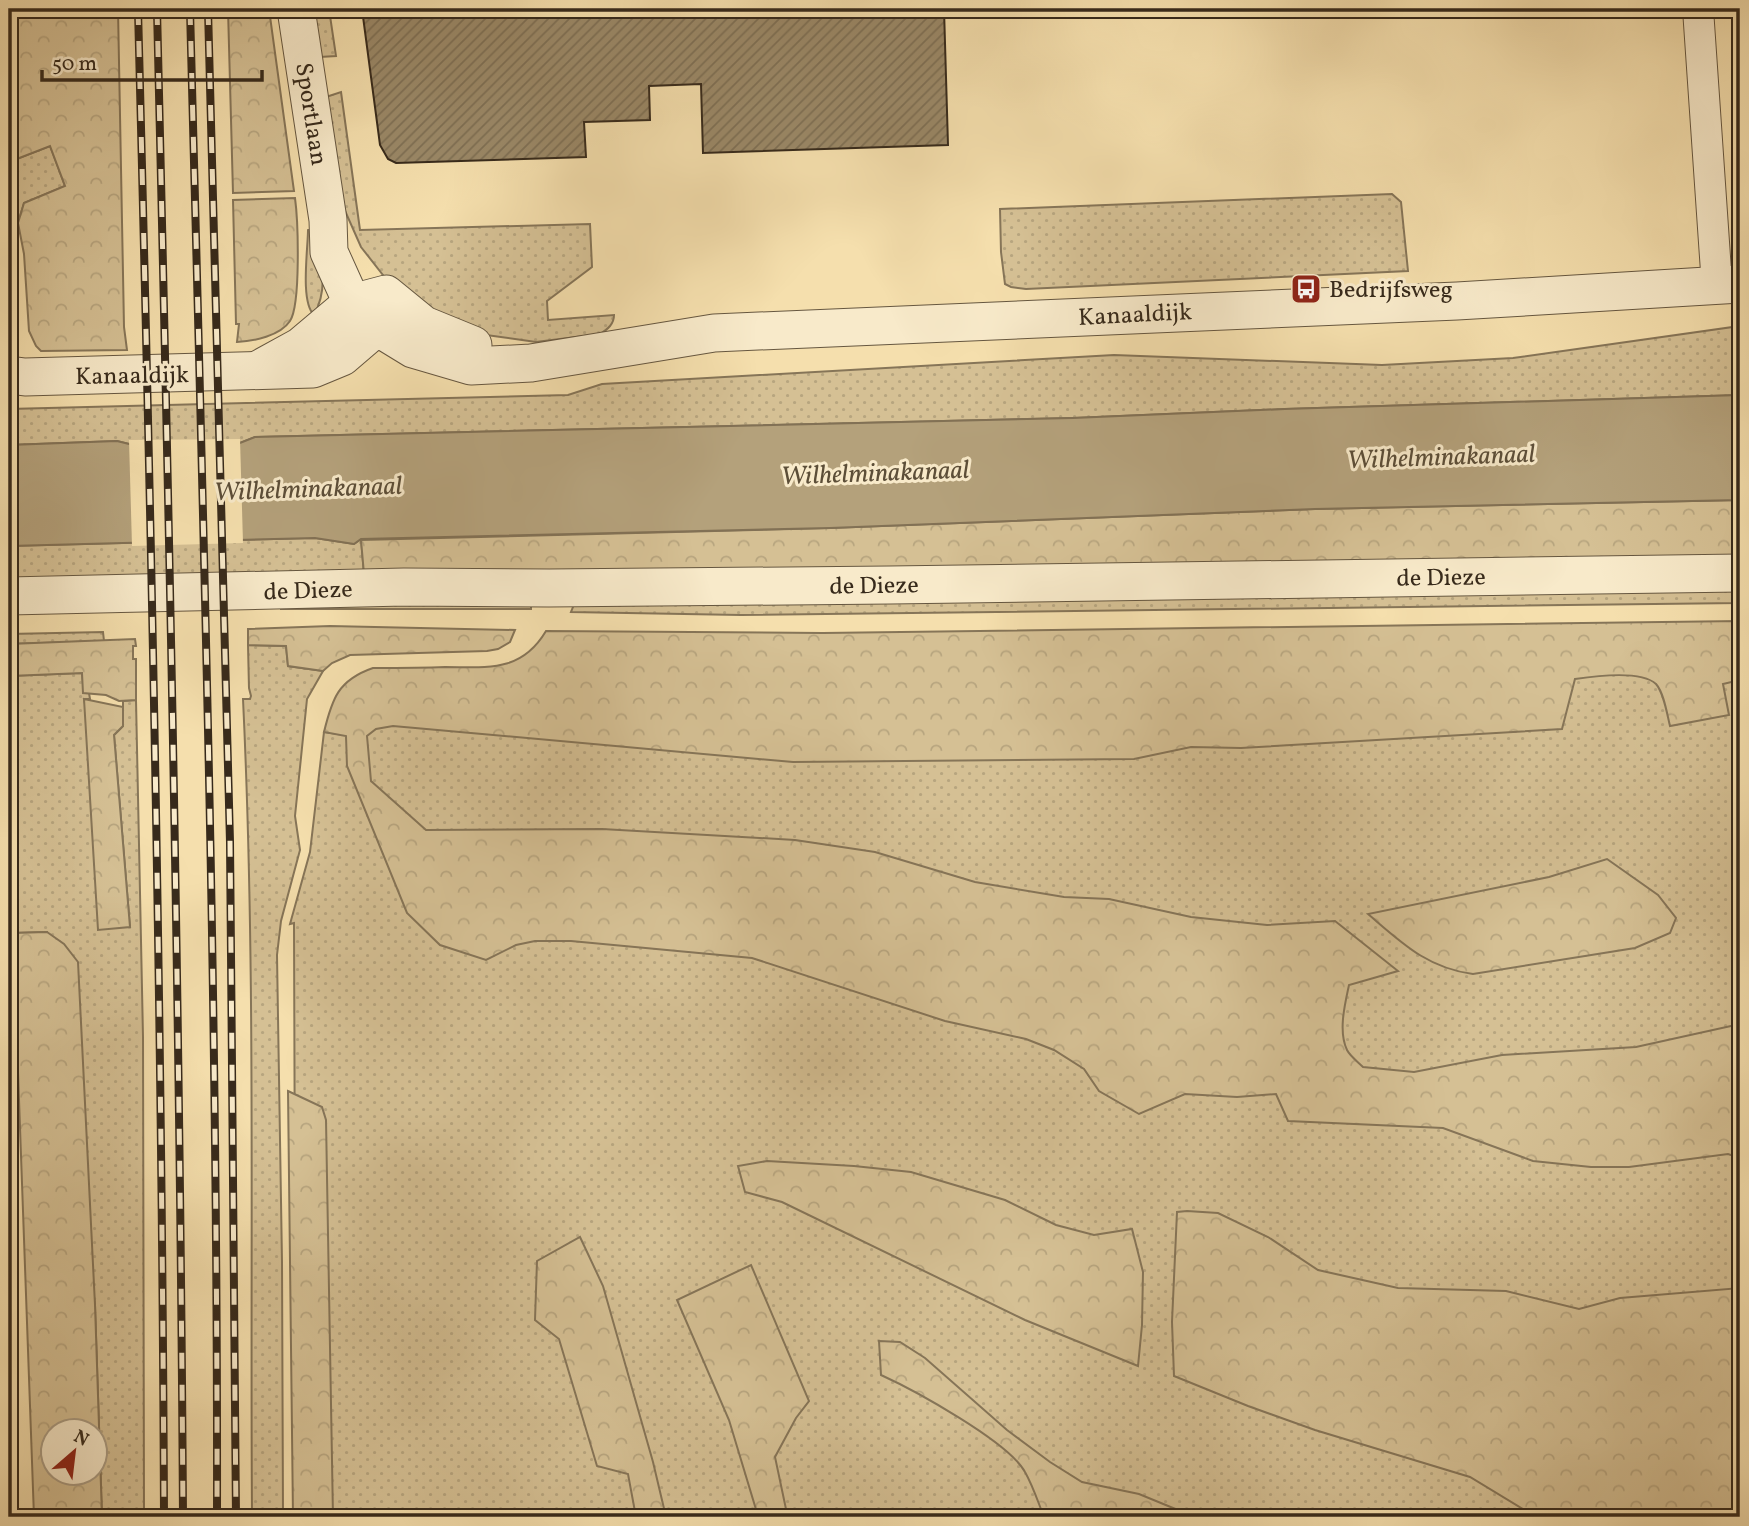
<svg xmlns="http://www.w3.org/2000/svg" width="1749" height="1526" viewBox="0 0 1749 1526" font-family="Vollkorn,serif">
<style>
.grass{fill:url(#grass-dots);stroke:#867558;stroke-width:2}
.forest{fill:url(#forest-crowns);stroke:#867558;stroke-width:2;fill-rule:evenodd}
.water{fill:#b4a17b;stroke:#827155;stroke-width:2}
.pier{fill:#f5dfad}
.building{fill:url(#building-hatch);stroke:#372a1b;stroke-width:2}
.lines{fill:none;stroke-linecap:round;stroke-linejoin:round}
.minor-casing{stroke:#665740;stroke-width:32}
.tertiary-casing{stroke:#665740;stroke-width:39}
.minor{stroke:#f8eaca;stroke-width:30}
.tertiary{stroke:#f8eaca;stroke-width:37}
.rail-casing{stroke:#372a1b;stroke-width:8}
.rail{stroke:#f8eaca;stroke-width:5;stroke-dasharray:16;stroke-linecap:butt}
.labels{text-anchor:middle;stroke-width:6;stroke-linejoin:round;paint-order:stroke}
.street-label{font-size:24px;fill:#372a1b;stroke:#f8eaca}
.poi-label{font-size:24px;fill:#372a1b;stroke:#f8eaca;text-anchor:start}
.water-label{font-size:26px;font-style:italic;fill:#5c4e38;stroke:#f8eaca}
</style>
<defs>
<pattern id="grass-dots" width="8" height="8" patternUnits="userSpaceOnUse" patternTransform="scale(1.75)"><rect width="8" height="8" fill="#d5c094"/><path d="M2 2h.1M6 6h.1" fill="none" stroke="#b7a57f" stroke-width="1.8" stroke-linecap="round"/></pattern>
<pattern id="forest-crowns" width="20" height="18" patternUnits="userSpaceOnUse" patternTransform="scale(1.75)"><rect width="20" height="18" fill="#d5c094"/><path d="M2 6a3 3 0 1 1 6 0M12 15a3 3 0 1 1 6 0" fill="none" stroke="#b7a57f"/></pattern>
<pattern id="building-hatch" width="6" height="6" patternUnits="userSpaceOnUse" patternTransform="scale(1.75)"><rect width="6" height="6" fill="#9a8867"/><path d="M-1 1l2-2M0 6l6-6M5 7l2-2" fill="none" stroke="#7e6f54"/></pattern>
</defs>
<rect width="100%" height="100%" fill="#f5dfad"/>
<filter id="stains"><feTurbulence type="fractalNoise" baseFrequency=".00286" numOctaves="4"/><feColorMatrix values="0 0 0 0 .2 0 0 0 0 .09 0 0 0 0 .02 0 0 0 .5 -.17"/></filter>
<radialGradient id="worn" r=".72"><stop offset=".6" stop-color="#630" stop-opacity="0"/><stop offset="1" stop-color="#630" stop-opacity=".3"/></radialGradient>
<g class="grass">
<polygon points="311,9 329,9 336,56 320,57"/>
<path d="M341 92 360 230 590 224 592 267 547 301 548 320 614 315C614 324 608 329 600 334L536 342 479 334 457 328 390 284 361 247 342 204 326 97Z"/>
<polygon points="50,146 65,186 24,203 18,223 9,195 9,162"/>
<polygon points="1392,194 1401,202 1408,271 1026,289 1011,287 1005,284 1001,252 1000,209"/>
<path d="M315 229C320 259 330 286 314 315 300 302 308 249 308 230Z"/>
<polygon points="1740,326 1740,395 1285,409 1073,418 255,437 240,443 129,444 117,441 9,445 9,409 568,395 602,384 1114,355 1382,365 1513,358"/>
<polygon points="315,538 354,544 361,539 364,574 9,582 9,546"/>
<polygon points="1740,588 1740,603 741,615 571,612 575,602"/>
<polygon points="531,601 531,609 281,609 281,602"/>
<polygon points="103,632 104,641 9,644 9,634"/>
<path d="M248 645 286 646 288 666 323 671 307 699 295 816 300 850 281 921 277 955 282 1262 283 1517H252C250 1245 256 971 243 699H250L251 696 249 688Z"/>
<polygon points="1740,658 1740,1517 296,1517 294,923 290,924 310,852 324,732 345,735 344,709"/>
<polygon points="82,673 84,693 89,693 90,699 84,699 130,927 114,735 123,726 123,701 136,700 143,1037 144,1517 102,1517 95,1305 47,932 13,933 9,849 9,676"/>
</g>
<g class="forest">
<polygon points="9,9 118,9 124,327 127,350 41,351 36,346 29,331 24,254 18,223 24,203 65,186 50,146 9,162"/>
<polygon points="228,9 269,9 294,191 233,193"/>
<path d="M295 198C298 220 301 304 290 321 280 336 254 341 237 342L239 324H236L233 200Z"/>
<polygon points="1740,500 1740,560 364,574 361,540 830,528 1315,509"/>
<path d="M1740 621V680L1723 684 1729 715 1670 726C1667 714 1664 693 1656 684 1641 670 1595 676 1575 679L1562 729 1241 748 1191 747 1134 759 793 762 393 726 376 729 367 736 371 781 426 830 602 829 795 840 875 852 975 882 1064 897 1109 899 1191 917 1267 925 1335 921 1398 971 1349 985C1345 1004 1338 1031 1347 1050 1350 1056 1358 1062 1363 1067L1414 1072 1502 1055 1636 1047 1740 1024V1158L1728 1154 1629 1167H1591L1533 1161 1443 1128 1288 1121 1276 1094 1237 1097 1185 1094 1139 1114 1099 1091 1084 1069 1054 1050 1026 1039 945 1021 752 958 571 941H535L516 945 486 960 440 945 407 913 347 766 346 736 324 732C332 699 338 680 373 668 397 668 421 668 445 667 487 667 521 673 546 631L823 633Z"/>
<polygon points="330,626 515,630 510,642 498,649 487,651 350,655 332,663 323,671 288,666 286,646 248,645 248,629"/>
<polygon points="135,639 136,646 133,646 133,659 136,659 136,700 119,701 106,695 83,693 82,673 9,676 9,644"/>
<polygon points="84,699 123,707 123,726 114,735 130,927 98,930"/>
<path d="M1607 859 1658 895 1676 918 1670 933 1635 948 1473 974C1427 968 1402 943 1368 914L1549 877Z"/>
<path d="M47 932 64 944 78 962 95 1305 102 1517H34L13 933ZM52 1432H94V1474H52Z"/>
<polygon points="288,1091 322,1107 326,1120 333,1517 293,1517"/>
<polygon points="767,1161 854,1166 911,1172 1005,1200 1056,1225 1094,1235 1132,1229 1143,1272 1142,1325 1138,1366 1025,1320 782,1202 745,1192 738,1166"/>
<polygon points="1187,1211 1218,1213 1268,1237 1318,1270 1398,1288 1506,1291 1579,1309 1620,1298 1740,1288 1740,1514 1714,1517 1544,1517 1523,1509 1470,1477 1315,1430 1248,1406 1174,1376 1172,1322 1177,1212"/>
<polygon points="580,1237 603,1286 653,1462 666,1517 636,1517 628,1474 597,1466 559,1339 535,1320 537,1261"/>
<polygon points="751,1265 809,1401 796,1418 775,1457 786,1509 758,1516 729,1420 677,1300"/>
<path d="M879 1341 900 1342 925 1358 1007 1430 1050 1462 1082 1482 1139 1494 1195 1517H1044C1038 1502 1033 1486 1025 1472 1009 1442 914 1390 881 1375Z"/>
</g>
<polygon class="water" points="1740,395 1740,500 1315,509 830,528 361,539 354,544 315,538 9,546 9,445 117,441 129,444 240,443 255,437 1073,418 1285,409"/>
<polygon class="pier" points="240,439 243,543 132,546 129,440"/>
<polygon class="building" points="362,9 944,9 948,145 703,153 701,84 649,86 650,120 584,122 586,157 396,163 388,159 380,145"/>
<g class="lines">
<g class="minor-casing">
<polyline id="minor" points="1698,9 1717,286"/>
</g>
<g class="tertiary-casing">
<g id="tertiary">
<polyline points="296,9 328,220 329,252 352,303 377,327"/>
<polyline points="261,368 301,346 352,303 386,294 424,325 473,345"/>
<polyline points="9,375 25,377 313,369 342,357 377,327 413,349 471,366 531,363 714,333 1457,301 1740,284"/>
<polyline points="9,596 404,587 549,588 890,585 1740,573"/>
</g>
</g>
<use href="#minor" class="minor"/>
<use href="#tertiary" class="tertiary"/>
<g class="rail-casing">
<g id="rail">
<path d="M138 9C151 512 162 1014 164 1517"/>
<path d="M157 9C169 512 180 1014 183 1517"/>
<path d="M190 9C203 511 218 1014 217 1517"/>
<polyline points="208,9 230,842 236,1517"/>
</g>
</g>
<use href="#rail" class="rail"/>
</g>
<defs>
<g id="bus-square" transform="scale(1.575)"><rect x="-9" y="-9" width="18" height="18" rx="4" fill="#8f2418" stroke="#f8eaca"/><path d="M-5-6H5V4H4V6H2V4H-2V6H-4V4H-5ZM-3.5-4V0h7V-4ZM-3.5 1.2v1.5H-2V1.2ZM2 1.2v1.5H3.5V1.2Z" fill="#fff"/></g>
</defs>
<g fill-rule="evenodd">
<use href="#bus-square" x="1306" y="289"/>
</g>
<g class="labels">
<g class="street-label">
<text transform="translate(312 114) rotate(81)" y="8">Sportlaan</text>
<text transform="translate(1135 314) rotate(-3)" y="8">Kanaaldijk</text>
<text transform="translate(132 375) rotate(-1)" y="8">Kanaaldijk</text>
<text transform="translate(1441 577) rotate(-1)" y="8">de Dieze</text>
<text transform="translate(874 585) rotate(-1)" y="8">de Dieze</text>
<text transform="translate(308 590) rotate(-2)" y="8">de Dieze</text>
</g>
<g class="poi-label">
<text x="1329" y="297">Bedrijfsweg</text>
</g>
<g class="water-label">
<text transform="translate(1441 456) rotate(-2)" y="9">Wilhelminakanaal</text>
<text transform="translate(875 472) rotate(-2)" y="9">Wilhelminakanaal</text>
<text transform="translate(308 488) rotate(-2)" y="9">Wilhelminakanaal</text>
</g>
</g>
<rect width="1749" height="1526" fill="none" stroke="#f5dfad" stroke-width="35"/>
<rect x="10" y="10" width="1728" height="1505" fill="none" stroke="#372a1b" stroke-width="3.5"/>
<rect x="18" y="18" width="1714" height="1491" fill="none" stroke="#372a1b" stroke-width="2"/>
<g transform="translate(74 1452) rotate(28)"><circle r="33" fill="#f8eaca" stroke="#ab9d84" stroke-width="2"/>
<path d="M0-5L12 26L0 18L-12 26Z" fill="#8f2418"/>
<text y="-10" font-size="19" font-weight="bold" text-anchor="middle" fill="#372a1b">N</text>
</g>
<path d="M42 70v10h220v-10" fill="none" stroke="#372a1b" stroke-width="3.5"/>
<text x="52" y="70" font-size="21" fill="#372a1b" stroke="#f8eaca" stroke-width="5" paint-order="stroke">50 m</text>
<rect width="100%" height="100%" filter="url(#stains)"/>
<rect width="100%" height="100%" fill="url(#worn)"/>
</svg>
